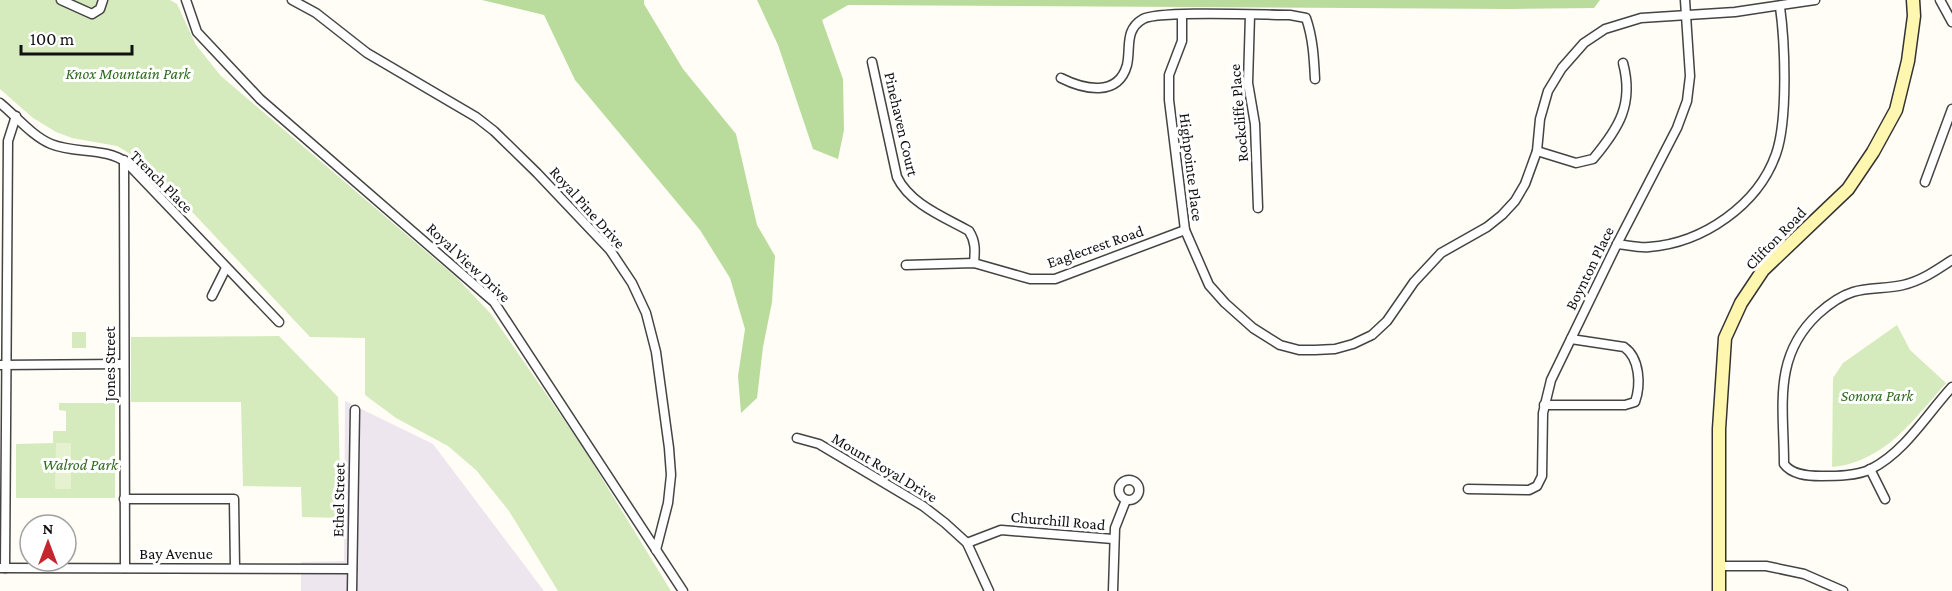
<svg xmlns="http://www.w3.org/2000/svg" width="1952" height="591" viewBox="0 0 1952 591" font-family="'Crimson Pro',serif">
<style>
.industrial{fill:#eee6ef}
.green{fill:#d5ebbd}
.forest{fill:#b9dc9c}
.pitch{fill:#e6f2cf}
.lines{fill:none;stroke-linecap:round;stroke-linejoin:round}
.minor-casing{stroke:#444;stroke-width:11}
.secondary-casing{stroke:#333;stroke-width:15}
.minor{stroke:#fff;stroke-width:8}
.secondary{stroke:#fff6b0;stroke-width:12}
.labels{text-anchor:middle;stroke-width:6;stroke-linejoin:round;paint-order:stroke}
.park-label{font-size:16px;font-style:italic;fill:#2f6b1f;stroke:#fff}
.street-label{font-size:16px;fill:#111;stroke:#fff}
</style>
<rect width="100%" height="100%" fill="#fffdf5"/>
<polygon class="industrial" points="345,401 433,444 544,591 301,591 301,562 344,561"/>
<g class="green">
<polygon points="0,0 170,0 177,4 196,45 221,76 457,278 491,314 584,449 671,591 558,591 509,511 476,470 448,446 396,418 365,395 365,338 310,337 146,163 117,146 72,138 56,132 33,118 0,89"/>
<path d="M1897 325 1910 350 1946 383C1914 419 1885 462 1832 467L1833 378 1843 363Z"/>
<rect x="72" y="332" width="14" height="16"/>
<polygon points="279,336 338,397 341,518 302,517 301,487 243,486 241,402 131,402 131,337"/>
<polygon points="59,403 115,403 115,498 16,498 16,444 53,443 53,431 66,431 66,411 59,410"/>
</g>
<g class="forest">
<polygon points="482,0 644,0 644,4 683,69 736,134 757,225 775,256 772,302 763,347 757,398 741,413 738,376 745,329 730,278 700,230 575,80 544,15"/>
<polygon points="757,0 1600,0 1594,8 1510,9 848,5 822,20 843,79 844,130 838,159 813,149 778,45"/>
</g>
<polygon class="pitch" points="56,443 71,443 71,489 55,489"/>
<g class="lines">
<g class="minor-casing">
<g id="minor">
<polyline points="61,0 92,14 100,9 103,0"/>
<polyline points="186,0 197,32 260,99 494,302 683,591"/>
<polyline points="292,0 316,13 367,53 476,117 494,131 537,173 610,250 632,283 646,313 656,352 669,448 671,475 668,503 656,550"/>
<polyline points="1940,0 1952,22"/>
<polyline points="1182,15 1182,41 1169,75 1169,100 1185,230 1209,285 1225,303 1253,328 1280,345 1299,350 1315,350 1335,349 1353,344 1372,335 1387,321 1414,282 1441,253 1487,227 1502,215 1515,201 1525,184 1537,151 1540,119 1548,91 1562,68 1584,43 1605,29 1641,18 1735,12 1815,0"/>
<polyline points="1250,15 1248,83 1255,124 1258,208"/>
<path d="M872 62 897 177C910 204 944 217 969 231 976 242 975 251 974 263"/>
<path d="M1061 78C1083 89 1118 98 1127 65 1131 48 1124 30 1143 19 1158 10 1266 15 1290 15L1306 18C1313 38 1314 59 1315 79"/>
<path d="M0 103C16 116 32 136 51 144 75 154 106 147 127 163L279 322"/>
<path d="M1537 151 1576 163 1593 159C1619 128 1634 104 1623 63"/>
<polyline points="124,160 125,568"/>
<polyline points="1925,182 1952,109"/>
<path d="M1617 244C1627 245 1639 248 1649 247 1703 243 1758 205 1776 154 1788 120 1785 43 1780 7"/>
<path d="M1952 260C1937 270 1921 281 1903 285 1887 289 1869 287 1853 292 1840 296 1828 305 1818 314 1772 357 1784 407 1784 464 1792 475 1808 476 1821 476 1836 476 1857 476 1871 469 1905 452 1927 414 1952 387"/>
<polyline points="906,265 974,263 1030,279 1055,279 1185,230"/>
<polyline points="212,296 226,268"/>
<polyline points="0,365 124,364"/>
<path d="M1544 405H1625L1635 402C1641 385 1640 358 1624 347L1571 339"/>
<polyline points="797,438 819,444 923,506 945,523 967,543 989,591"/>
<polyline points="1870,469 1885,499"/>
<circle cx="1129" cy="490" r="10"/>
<polyline points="1468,489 1529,490 1537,486 1542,476 1543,413 1551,380 1617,244 1677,128 1687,101 1690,76 1685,0"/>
<polyline points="124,499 234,499 235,568"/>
<polyline points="967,543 1001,530 1113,539"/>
<polyline points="1720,566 1766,566 1804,574 1843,591"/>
<polyline points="0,568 352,569"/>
<polyline points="5,568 8,141 16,116"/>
<polyline points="352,591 355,410"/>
<polyline points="1113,591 1115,528 1126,500"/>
</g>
</g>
<g class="secondary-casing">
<polyline id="secondary" points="1719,591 1719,429 1725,338 1741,303 1763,270 1848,189 1873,152 1896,110 1908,61 1914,16 1913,0"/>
</g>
<use href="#minor" class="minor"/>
<use href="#secondary" class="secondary"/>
</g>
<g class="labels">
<g class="park-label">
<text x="128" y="79">Knox Mountain Park</text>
<text x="1877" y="401">Sonora Park</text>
<text x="80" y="470">Walrod Park</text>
</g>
<g class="street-label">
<text transform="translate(1238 113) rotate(-95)" y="6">Rockcliffe Place</text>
<text transform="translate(902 124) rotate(77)" y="6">Pinehaven Court</text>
<text transform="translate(1192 167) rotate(83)" y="6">Highpointe Place</text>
<text transform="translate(162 181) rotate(45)" y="6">Trench Place</text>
<text transform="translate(588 207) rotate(48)" y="6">Royal Pine Drive</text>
<text transform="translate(1775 238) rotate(-46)" y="6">Clifton Road</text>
<text transform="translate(1095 246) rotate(-19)" y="6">Eaglecrest Road</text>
<text transform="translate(469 262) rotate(43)" y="6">Royal View Drive</text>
<text transform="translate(1589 268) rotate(-64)" y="6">Boynton Place</text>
<text transform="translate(109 364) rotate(-90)" y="6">Jones Street</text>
<text transform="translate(885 467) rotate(31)" y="6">Mount Royal Drive</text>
<text transform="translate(338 500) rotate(-89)" y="6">Ethel Street</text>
<text transform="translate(1058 520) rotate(5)" y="6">Churchill Road</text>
<text x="176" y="559">Bay Avenue</text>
</g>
</g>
<g transform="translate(48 543)"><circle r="28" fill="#ffffff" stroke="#a0a0a0" stroke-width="1.5"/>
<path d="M0-4.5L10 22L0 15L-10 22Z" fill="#c4262e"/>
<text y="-9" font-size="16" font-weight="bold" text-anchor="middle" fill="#111111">N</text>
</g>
<path d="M21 45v9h111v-9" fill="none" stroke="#111111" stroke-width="3"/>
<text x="30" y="45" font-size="18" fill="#111111" stroke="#ffffff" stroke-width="4.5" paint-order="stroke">100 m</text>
</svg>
